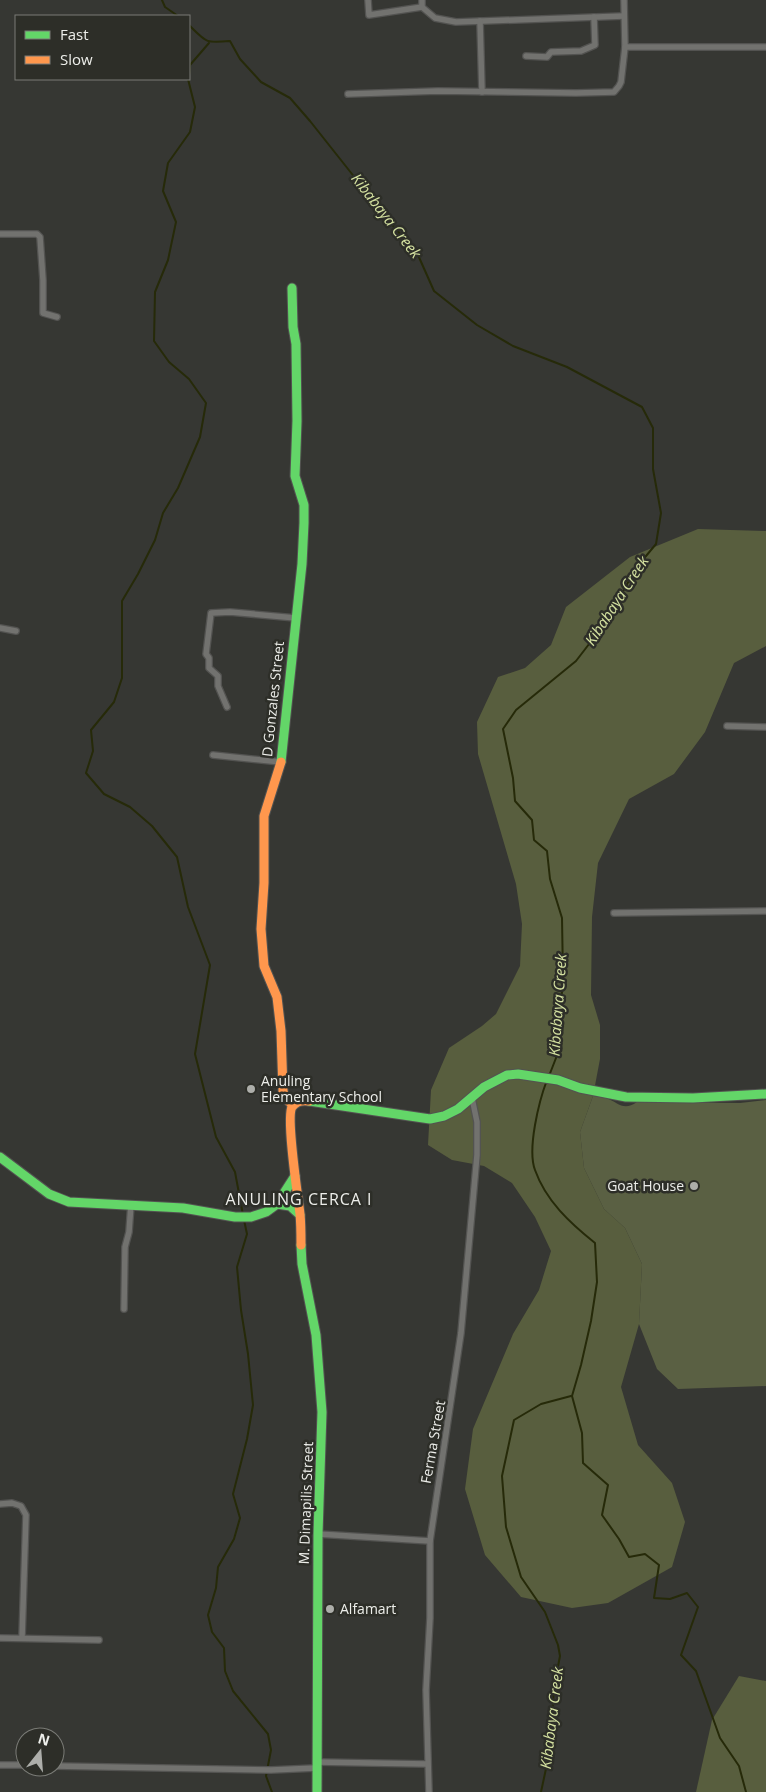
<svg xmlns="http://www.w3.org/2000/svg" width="766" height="1792" viewBox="0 0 766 1792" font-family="'Open Sans',sans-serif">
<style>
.green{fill:#5a6043}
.forest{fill:#585e3e}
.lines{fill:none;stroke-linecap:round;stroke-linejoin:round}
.stream{stroke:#262a09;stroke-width:2}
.street-casing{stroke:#535351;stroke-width:8}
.fast-casing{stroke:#535351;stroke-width:11}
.slow-casing{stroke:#535351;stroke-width:11}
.street{stroke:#72726f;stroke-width:5.5}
.fast{stroke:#63d668;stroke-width:9}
.slow{stroke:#ff974d;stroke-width:9}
.poi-dot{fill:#adaeaa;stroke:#2d2e28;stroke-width:2}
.labels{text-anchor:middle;stroke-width:5;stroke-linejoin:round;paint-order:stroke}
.street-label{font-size:14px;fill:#edeeea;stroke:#2d2e28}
.poi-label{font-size:14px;fill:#edeeea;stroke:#2d2e28;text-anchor:start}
.water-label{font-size:15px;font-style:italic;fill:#d5e2a1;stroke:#2d2e28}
.quarter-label{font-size:16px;letter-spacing:1px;fill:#edeeea;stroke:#2d2e28}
</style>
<rect width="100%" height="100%" fill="#363733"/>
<path class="green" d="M593 1096C597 1096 602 1097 606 1098 618 1102 623 1112 637 1102L740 1103 766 1100V1386L678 1389 657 1369 639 1324 642 1264 625 1228 604 1209 584 1168 580 1132Z"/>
<g class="forest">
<polygon points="698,529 766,531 766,646 734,663 705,732 674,774 629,799 598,863 592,917 591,995 600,1025 600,1059 593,1096 580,1132 584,1168 604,1209 625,1228 642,1264 639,1324 621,1387 638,1445 672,1483 685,1522 672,1567 608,1603 572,1608 521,1597 485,1555 465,1489 473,1429 513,1334 539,1290 551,1251 535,1217 512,1183 484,1166 452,1160 428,1145 431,1090 449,1048 482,1026 496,1014 520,966 522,924 516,884 478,754 477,722 498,677 525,668 551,645 566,607 630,557"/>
<polygon points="739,1676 766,1681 766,1792 696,1792 712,1720"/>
</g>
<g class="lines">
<g class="stream">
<polyline points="162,0 165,7 178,16"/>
<path d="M189 25C207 43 205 43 230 41L240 59 261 82 290 98 310 121 390 222 418 255 434 291 477 325 513 346 567 367 642 407 653 428V469L661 513 656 544 636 568 606 622 576 661 516 710 503 729 513 778 515 801 532 820 534 840 547 851 550 879 562 918 563 978 559 1030 556 1058 549 1076"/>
<polyline points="189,76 190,65 209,43"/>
<polyline points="188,79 195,107 190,132 168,163 163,191 176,222 168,260 155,292 154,341 169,362 189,379 206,403 200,437 178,488 163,513 155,540 138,574 122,601 122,678 114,702 91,730 93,751 86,773 104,794 130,807 152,826 177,857 188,907 210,965 195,1054 216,1137 235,1172 243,1215"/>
<path d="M547 1080C539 1101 527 1149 535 1170 546 1201 570 1223 595 1243L597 1282 591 1321 581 1365 572 1396 582 1433 583 1463 608 1485 602 1515 619 1539 629 1557 645 1554 659 1565 654 1598 670 1599 687 1593 698 1607 681 1655 696 1671 720 1738 739 1766 746 1792"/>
<polyline points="244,1220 247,1234 237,1267 241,1310 248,1354 253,1405 247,1439 233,1494 240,1518 234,1539 218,1567 216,1588 208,1615 212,1632 224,1648 225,1671 233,1691 268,1734 271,1750 266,1776 272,1792"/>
<polyline points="541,1792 550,1750 554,1687 560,1656 558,1645 545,1612 521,1577 506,1527 502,1476 514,1420 541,1404 571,1396"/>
</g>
<g class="street-casing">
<g id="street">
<polyline points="368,0 369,15 422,7"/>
<polyline points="422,0 422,7 435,18 456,22 624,16"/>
<polyline points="624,0 625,47 766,47"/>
<polyline points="480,21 482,92"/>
<polyline points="526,56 547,57 551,52 581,51 595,45 594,17"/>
<polyline points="348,94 438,91 576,93 614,92 619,86 621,82 625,47"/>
<polyline points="0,234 37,234 40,237 43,280 43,313 57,317"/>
<polyline points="0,628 16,631"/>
<polyline points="227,707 218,686 218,676 209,668 209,658 206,654 211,613 230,612 296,618"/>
<polyline points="727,726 766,727"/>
<polyline points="213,755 281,762"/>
<polyline points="614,913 766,911"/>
<polyline points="124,1309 125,1247 129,1232 131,1204"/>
<polyline points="0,1504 12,1503 21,1506 26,1515 22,1638"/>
<polyline points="318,1534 430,1541"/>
<polyline points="0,1638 99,1640"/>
<polyline points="316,1762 427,1764"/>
<polyline points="0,1765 25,1765"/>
<polyline points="55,1766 271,1770 316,1768"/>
<polyline points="429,1792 426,1690 430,1618 430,1541 461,1333 477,1155 477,1122 472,1098"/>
</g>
</g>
<g class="fast-casing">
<g id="fast">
<polyline points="281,762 302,564 304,523 304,505 295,476 297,421 296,344 293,327 292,288"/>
<polyline points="309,1101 430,1119 444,1116 458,1109 484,1087 507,1075 518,1074 558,1080 580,1088 626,1097 693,1098 766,1094"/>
<polyline points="0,1157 49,1194 69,1202 183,1208 235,1217 251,1217 266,1212 277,1204 295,1176"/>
<polyline points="277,1204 290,1206 300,1215"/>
<polyline points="301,1245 302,1264 316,1335 322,1412 318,1534 317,1792"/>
</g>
</g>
<g class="slow-casing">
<g id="slow">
<polyline points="281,762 264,816 264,883 261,929 264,966 277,997 281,1031 283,1091 285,1098 293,1105"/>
<path d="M301 1245C301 1235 301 1224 300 1214 298 1198 286 1117 292 1107 296 1101 303 1100 309 1101"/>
</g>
</g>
<use href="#street" class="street"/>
<use href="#fast" class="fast"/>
<use href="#slow" class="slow"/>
</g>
<g class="poi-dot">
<circle cx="251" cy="1089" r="5"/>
<circle cx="694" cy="1186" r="5"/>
<circle cx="330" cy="1609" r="5"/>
</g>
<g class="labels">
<g class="street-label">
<text transform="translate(273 699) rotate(-84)" y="5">D Gonzales Street</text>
<text transform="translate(433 1442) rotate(-80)" y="5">Ferma Street</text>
<text transform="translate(306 1503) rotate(-88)" y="5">M. Dimapilis Street</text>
</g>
<g class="poi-label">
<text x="261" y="1086">Anuling<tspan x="261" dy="16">Elementary School</tspan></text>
<text x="684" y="1191" text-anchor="end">Goat House</text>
<text x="340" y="1614">Alfamart</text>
</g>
<g class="water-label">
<text transform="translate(386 216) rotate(52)" y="5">Kibabaya Creek</text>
<text transform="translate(617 601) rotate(-57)" y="5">Kibabaya Creek</text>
<text transform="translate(558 1005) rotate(-86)" y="5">Kibabaya Creek</text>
<text transform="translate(552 1718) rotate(-83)" y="5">Kibabaya Creek</text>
</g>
<g class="quarter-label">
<text x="299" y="1205">ANULING CERCA I</text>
</g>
</g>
<rect x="15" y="15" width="175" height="65" fill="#2d2e28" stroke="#7a7b76"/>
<rect x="25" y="31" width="25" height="8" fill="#63d668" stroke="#7a7b76"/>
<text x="60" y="40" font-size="15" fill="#edeeea">Fast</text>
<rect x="25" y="56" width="25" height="8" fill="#ff974d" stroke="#7a7b76"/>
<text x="60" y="65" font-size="15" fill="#edeeea">Slow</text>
<g transform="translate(40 1752) rotate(17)"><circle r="24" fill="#2d2e28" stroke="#7a7b76"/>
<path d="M0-4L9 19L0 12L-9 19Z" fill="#adaeaa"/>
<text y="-8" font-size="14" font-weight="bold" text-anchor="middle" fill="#edeeea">N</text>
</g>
</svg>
